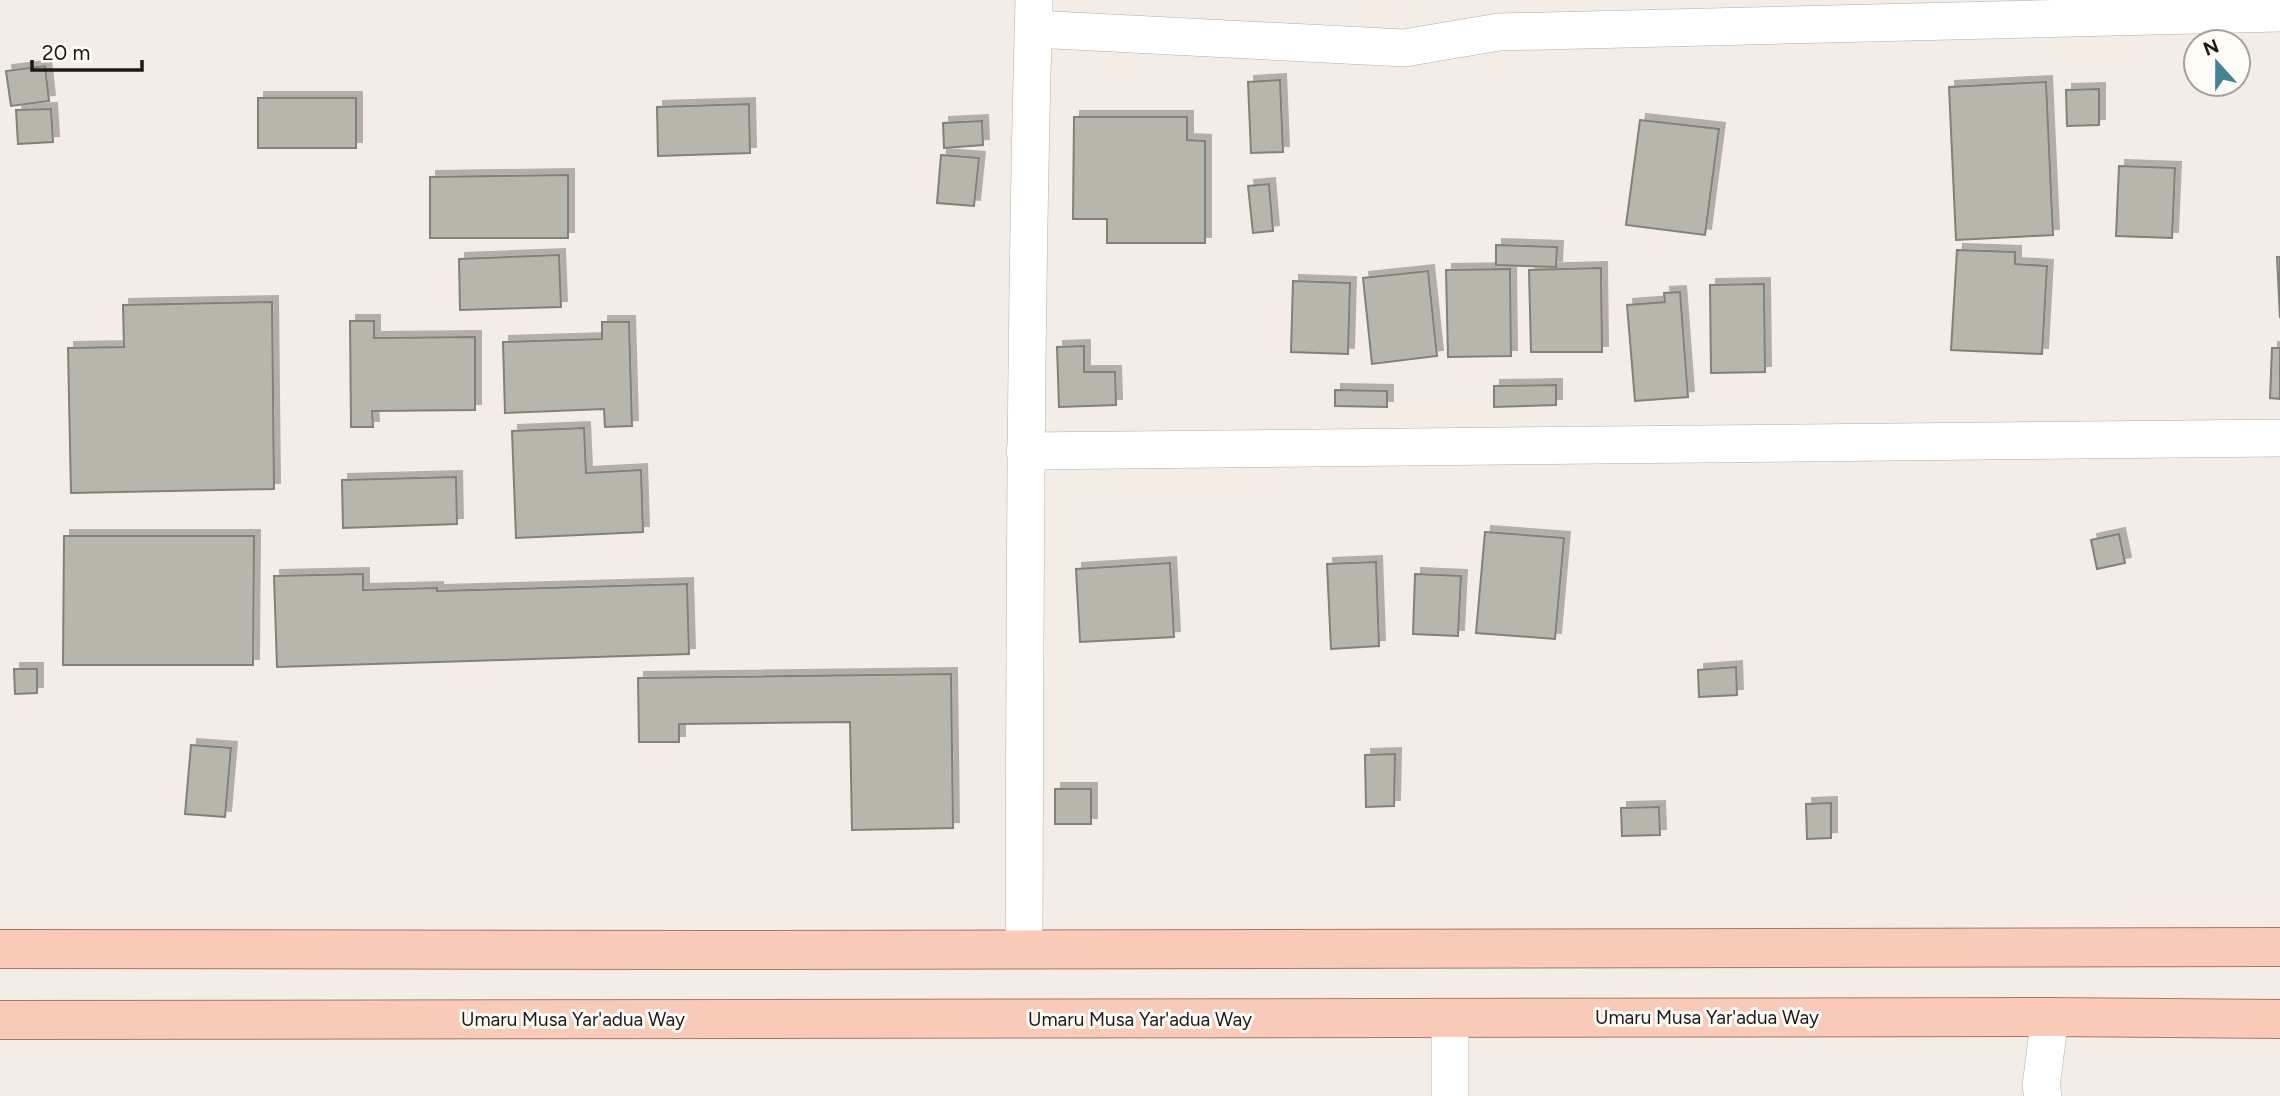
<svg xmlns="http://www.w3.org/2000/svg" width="2280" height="1096" viewBox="0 0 2280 1096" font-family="Figtree,sans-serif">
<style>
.building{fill:#b7b6ad;stroke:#828079;stroke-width:2;filter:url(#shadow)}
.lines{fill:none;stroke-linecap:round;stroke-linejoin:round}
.minor-casing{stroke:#b3aea7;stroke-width:38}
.primary-casing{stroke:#aa7662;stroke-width:40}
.minor{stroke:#fff;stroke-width:37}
.primary{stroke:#facab9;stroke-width:38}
.labels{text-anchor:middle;stroke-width:6;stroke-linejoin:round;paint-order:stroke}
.street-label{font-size:19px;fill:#1c1a17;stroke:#fffbf7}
</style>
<defs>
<filter id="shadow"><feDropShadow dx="6" dy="-6" stdDeviation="0" flood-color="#0004"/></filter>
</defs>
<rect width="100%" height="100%" fill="#f4ede7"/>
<g class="building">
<polygon points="45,66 49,101 11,106 6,71"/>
<polygon points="1280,80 1283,152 1251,153 1248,82"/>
<polygon points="2046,82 2053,235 1956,240 1949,87"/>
<polygon points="2099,89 2099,125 2067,126 2066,90"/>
<rect x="258" y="98" width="98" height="50"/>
<polygon points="749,104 750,153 658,156 657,107"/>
<polygon points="51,109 53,142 18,144 16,110"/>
<polygon points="1074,117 1187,117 1187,140 1205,141 1205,243 1107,243 1107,219 1073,219"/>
<polygon points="1640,120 1719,129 1705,235 1626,225"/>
<polygon points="982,121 983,145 944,148 943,123"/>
<polygon points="941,155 979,158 974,206 937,203"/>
<polygon points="2119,166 2175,168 2172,238 2116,236"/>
<polygon points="568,175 568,238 430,238 430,177"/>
<polygon points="1269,184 1273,231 1253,233 1248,186"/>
<polygon points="1496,245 1557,247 1556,267 1496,265"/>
<polygon points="1957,250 2015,252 2015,264 2047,266 2042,354 1951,350"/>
<polygon points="559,255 561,307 460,310 459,259"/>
<polygon points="2277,257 2280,257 2280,318"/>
<polygon points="1601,268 1602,352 1531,352 1529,270"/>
<polygon points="1510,269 1511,356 1448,357 1446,270"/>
<polygon points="1428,271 1437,356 1372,364 1363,278"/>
<polygon points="1293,281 1350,283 1348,354 1291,352"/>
<polygon points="1764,284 1765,372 1711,373 1710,285"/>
<polygon points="1680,292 1688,397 1635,401 1627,305 1665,302 1664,293"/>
<polygon points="272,302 274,489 71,493 68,348 124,347 123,305"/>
<polygon points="350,321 374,321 374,338 475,337 475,410 372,411 373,427 351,427"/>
<polygon points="602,322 629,322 632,426 605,427 604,409 505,413 503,342 602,339"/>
<polygon points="1084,346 1084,372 1115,372 1116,405 1059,407 1057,347"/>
<polygon points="2272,348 2280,348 2280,399 2270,398"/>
<polygon points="1556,385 1556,405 1494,407 1494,386"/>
<polygon points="1335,390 1387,391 1387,407 1335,406"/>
<polygon points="584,428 586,473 641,470 643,532 516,538 512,431"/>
<polygon points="456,477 457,524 343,528 342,480"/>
<polygon points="1485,532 1564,538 1555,639 1476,633"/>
<polygon points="2119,534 2125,563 2097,569 2091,540"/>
<polygon points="64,536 254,536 253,665 63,665"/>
<polygon points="1376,562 1379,646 1331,649 1327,564"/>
<polygon points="1170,563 1174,637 1080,642 1076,569"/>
<polygon points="363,574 363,590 437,588 437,591 687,584 689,654 277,667 274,576"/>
<polygon points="1415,574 1461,576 1458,636 1413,634"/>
<polygon points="1736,667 1737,695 1699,697 1698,670"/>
<polygon points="14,669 37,669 37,693 15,694"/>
<polygon points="951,674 953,828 852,830 850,722 679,724 679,742 639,742 638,678"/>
<polygon points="191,745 231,748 225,817 185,814"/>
<polygon points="1395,754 1394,806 1366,807 1365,755"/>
<rect x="1055" y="789" width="36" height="35"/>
<polygon points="1831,803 1831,838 1807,839 1806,804"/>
<polygon points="1659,807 1660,835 1622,836 1621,808"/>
</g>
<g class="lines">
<g class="minor-casing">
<g id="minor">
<polyline points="1034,29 1404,48 1499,32 2280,13"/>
<polyline points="1025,451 2280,438"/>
<path d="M1024 949C1025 632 1025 316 1034 0"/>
<polyline points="1450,1096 1450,1018"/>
<polyline points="2043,1096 2041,1086 2050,1017"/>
</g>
</g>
<g class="primary-casing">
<g id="primary">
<polyline points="0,949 714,950 2280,947"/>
<polyline points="0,1020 2050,1017 2280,1019"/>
</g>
</g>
<use href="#minor" class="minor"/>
<use href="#primary" class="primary"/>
</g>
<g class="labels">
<g class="street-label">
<text x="1707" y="1024">Umaru Musa Yar'adua Way</text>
<text x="573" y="1026">Umaru Musa Yar'adua Way</text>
<text x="1140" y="1026">Umaru Musa Yar'adua Way</text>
</g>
</g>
<g transform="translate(2217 63) rotate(339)"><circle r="33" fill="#fffbf7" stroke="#a4a19d" stroke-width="2"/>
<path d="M0-5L12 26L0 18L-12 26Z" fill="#418594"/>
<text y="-10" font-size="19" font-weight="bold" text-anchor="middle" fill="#1c1a17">N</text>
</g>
<path d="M32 60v10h110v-10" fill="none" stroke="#1c1a17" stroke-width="3.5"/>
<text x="42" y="60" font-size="21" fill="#1c1a17" stroke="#fffbf7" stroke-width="5" paint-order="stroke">20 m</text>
</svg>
